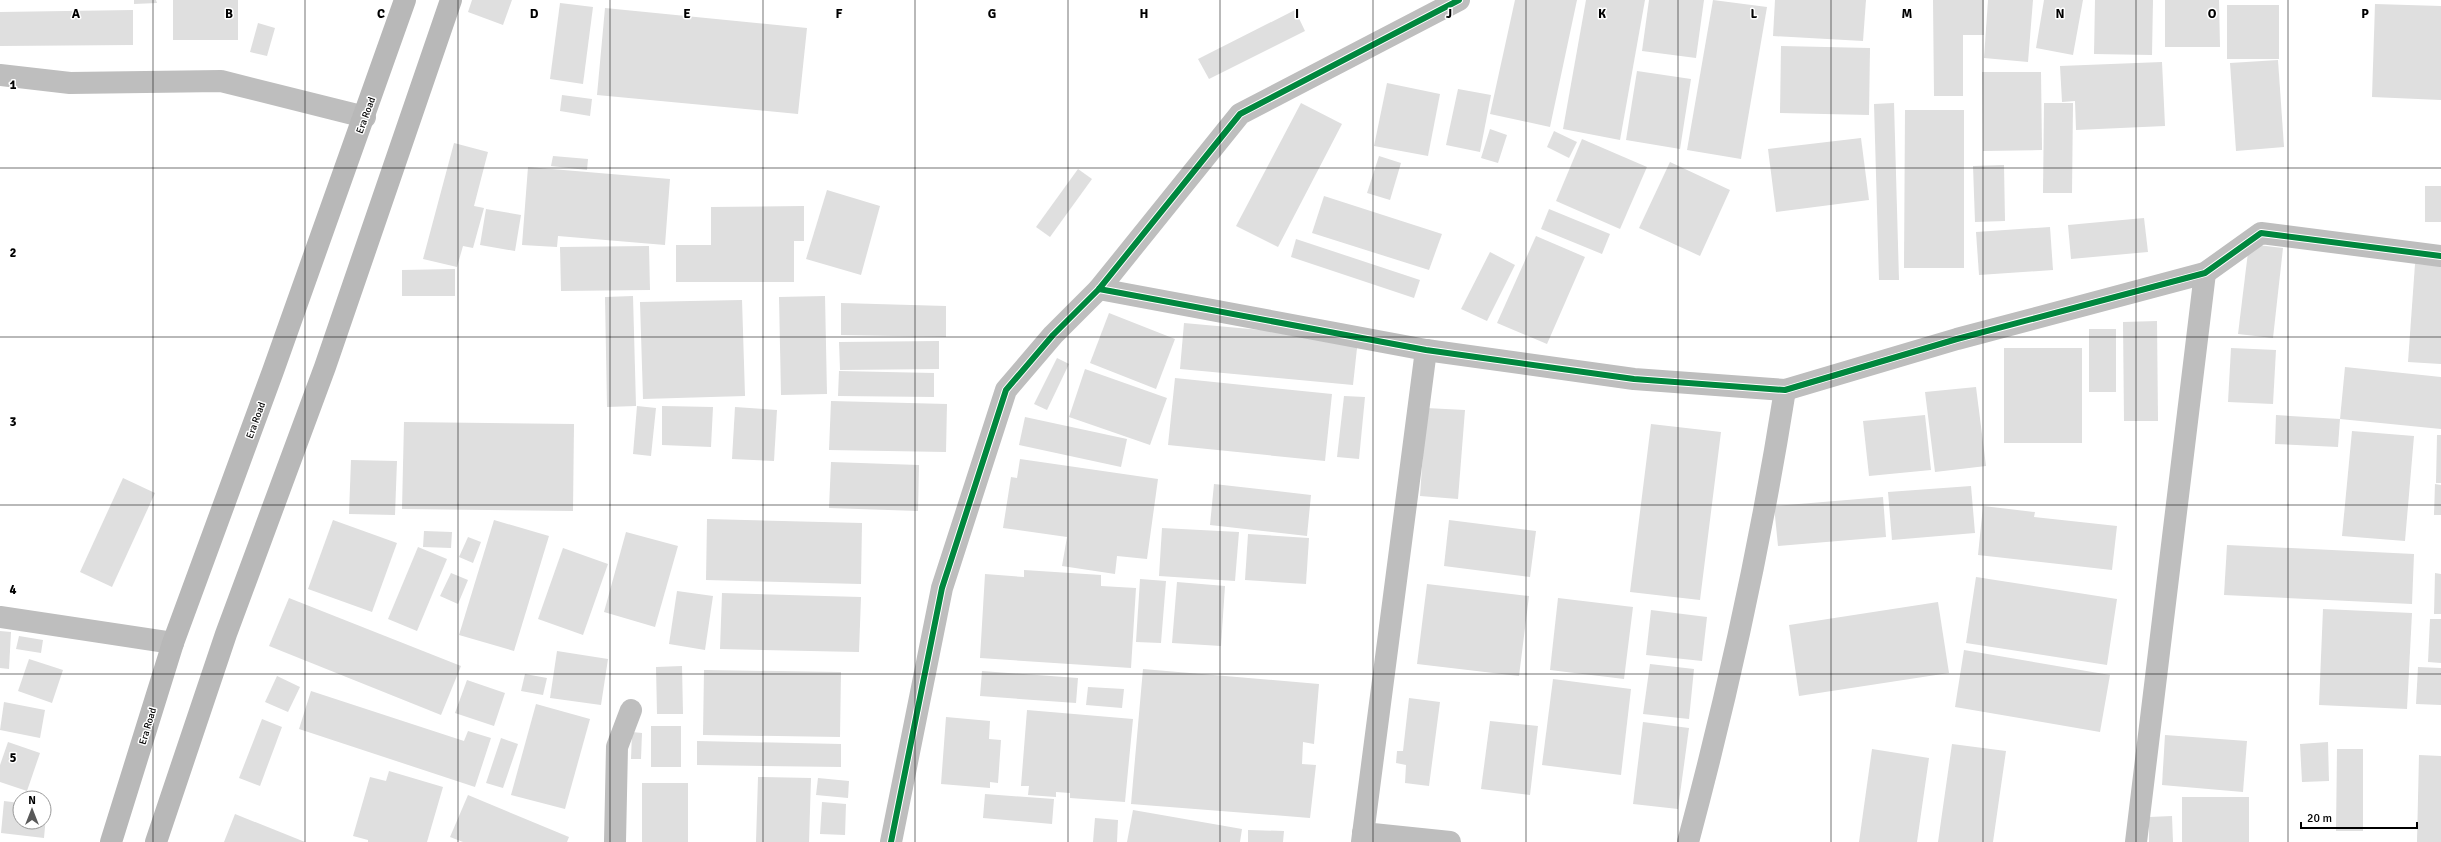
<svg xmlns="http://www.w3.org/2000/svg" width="2441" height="842" font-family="Signika,sans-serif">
	<rect width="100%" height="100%" fill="#fff"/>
	<!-- building -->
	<g fill="#dfdfdf">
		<polygon points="134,0 156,0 157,3 134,4"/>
		<rect x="173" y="0" width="65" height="40"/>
		<polygon points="472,0 512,0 503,25 468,12"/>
		<polygon points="1515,0 1577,0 1550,127 1490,114"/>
		<polygon points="1586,0 1645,0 1620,140 1563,129"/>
		<polygon points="1649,0 1704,0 1696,58 1642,51"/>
		<polygon points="1713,0 1767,7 1741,159 1687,150"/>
		<polygon points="1775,0 1866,0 1863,41 1773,36"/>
		<polygon points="1933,0 1984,0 1984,35 1963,35 1963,96 1934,96"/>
		<polygon points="1988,0 2033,0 2028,62 1984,58"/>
		<polygon points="2044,0 2083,0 2073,55 2036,48"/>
		<polygon points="2095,0 2153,0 2152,55 2094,54"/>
		<polygon points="2165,0 2219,0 2220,47 2165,47"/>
		<polygon points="560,3 593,7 583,84 550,79"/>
		<polygon points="2375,4 2441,6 2441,100 2372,97"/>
		<rect x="2227" y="5" width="52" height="54"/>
		<polygon points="605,8 807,28 798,114 597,95"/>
		<polygon points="133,10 133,45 0,46 0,12"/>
		<polygon points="1295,10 1305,31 1209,79 1198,59"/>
		<polygon points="258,23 275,28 267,56 250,52"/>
		<polygon points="1781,46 1870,48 1869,115 1780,113"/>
		<polygon points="2278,60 2284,147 2236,151 2230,63"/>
		<polygon points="2162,62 2165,126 2076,130 2075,101 2062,102 2060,66"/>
		<polygon points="1637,71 1691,79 1680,149 1626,140"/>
		<polygon points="1982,72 2041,72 2042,150 1983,151"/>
		<polygon points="1387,83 1440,94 1428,156 1374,146"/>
		<polygon points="1458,89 1491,95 1480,152 1446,145"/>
		<polygon points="562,95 592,99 590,116 560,111"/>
		<polygon points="1301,103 1342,124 1278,247 1236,226"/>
		<polygon points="1894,103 1899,280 1879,280 1874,104"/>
		<polygon points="2044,103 2073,103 2072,193 2043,193"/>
		<polygon points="1905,110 1964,110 1964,268 1904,268"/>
		<polygon points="1490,129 1507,135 1498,163 1481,158"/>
		<polygon points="1554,131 1577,142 1569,158 1547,147"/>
		<polygon points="1861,138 1869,200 1776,212 1768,149"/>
		<polygon points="1582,139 1647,167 1620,229 1556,201"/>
		<polygon points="454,143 488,152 474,206 484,208 473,248 463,246 457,267 423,259"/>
		<polygon points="553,156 588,159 587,170 551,166"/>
		<polygon points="1379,156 1401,163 1390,200 1367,193"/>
		<polygon points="1670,162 1730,190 1700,256 1639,228"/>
		<polygon points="2004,165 2005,221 1975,222 1973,166"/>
		<polygon points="528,167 670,179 665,245 558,236 557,247 522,245"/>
		<polygon points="1078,169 1092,179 1050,237 1036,227"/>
		<rect x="2425" y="186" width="16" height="36"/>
		<polygon points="827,190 880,206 861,275 806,259"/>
		<polygon points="1324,196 1442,234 1429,270 1312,233"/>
		<polygon points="804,206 804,241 794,241 794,282 676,282 676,245 711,245 711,207"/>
		<polygon points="486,209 521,215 515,251 480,245"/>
		<polygon points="1549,209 1610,234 1602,254 1541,229"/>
		<polygon points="2144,218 2148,252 2071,259 2068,225"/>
		<polygon points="2050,227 2053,270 1979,275 1976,232"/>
		<polygon points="1536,236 1585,257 1547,344 1497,323"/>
		<polygon points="1296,239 1420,280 1414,298 1291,257"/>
		<polygon points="2249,244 2283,248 2273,338 2238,334"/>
		<polygon points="649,246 650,290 561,291 560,247"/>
		<polygon points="1490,252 1515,265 1487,321 1461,309"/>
		<polygon points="2415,264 2441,265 2441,364 2408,362"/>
		<polygon points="455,269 455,296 402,296 402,270"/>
		<polygon points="633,296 636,406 607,407 605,297"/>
		<polygon points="825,296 827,394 781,395 779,297"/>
		<polygon points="742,300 745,396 643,399 640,302"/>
		<polygon points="841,303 946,306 946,337 841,335"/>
		<polygon points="1109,313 1175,339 1156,389 1090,363"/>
		<polygon points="2157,321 2158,421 2124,421 2123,322"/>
		<polygon points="1184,323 1358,339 1353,385 1180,369"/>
		<rect x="2089" y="329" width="27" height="63"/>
		<polygon points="939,341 939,369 840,370 839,342"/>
		<rect x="2004" y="348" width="78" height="95"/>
		<polygon points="2231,348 2276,350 2273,404 2228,402"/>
		<polygon points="1057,358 1069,364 1047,410 1034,404"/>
		<polygon points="2345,367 2441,377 2441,429 2340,419"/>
		<polygon points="1085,369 1167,398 1150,445 1069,417"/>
		<polygon points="839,371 934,373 934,397 838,396"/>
		<polygon points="1175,378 1332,394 1325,461 1168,445"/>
		<polygon points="1976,387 1986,466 1935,472 1925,392"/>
		<polygon points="1344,396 1365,397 1359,459 1337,457"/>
		<polygon points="831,401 947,404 946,452 829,450"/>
		<polygon points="637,406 656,408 651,456 633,454"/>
		<polygon points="662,406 713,407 711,447 662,445"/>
		<polygon points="735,407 777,410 774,461 732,459"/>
		<polygon points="1426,408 1465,410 1458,499 1420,496"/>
		<polygon points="1925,415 1931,470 1869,476 1863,421"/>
		<polygon points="2276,415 2340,419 2338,447 2275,444"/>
		<polygon points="1025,417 1127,439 1121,467 1019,445"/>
		<polygon points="404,422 574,424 573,511 402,509"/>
		<polygon points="1651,424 1721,432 1700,600 1630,592"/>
		<polygon points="2352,431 2414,436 2405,541 2342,536"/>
		<polygon points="2437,435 2441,435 2441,483 2436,483"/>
		<polygon points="1020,459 1158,479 1147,559 1117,556 1115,574 1062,566 1067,537 1003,528 1011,477 1017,478"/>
		<polygon points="351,460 397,461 395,515 349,514"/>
		<polygon points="831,462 919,465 918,511 829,508"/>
		<polygon points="123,478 155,493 112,587 80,572"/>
		<polygon points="1214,484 1311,495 1307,536 1210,525"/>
		<polygon points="2435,484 2441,485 2441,515 2434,515"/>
		<polygon points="1971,486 1975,533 1892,540 1888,492"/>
		<polygon points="1883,497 1886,537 1778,546 1774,506"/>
		<polygon points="1983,506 2035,512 2034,517 2117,526 2112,570 1978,555"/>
		<polygon points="707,519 862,523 861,584 706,580"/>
		<polygon points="333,520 397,543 372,612 308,589"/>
		<polygon points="494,520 549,536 514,651 459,635"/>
		<polygon points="1449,520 1536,531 1530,577 1444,566"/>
		<polygon points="1162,528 1239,532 1235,581 1159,576"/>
		<polygon points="424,531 452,532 451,548 423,547"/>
		<polygon points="626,532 678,546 655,627 604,612"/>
		<polygon points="1248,534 1309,538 1306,584 1245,580"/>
		<polygon points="468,537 481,542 473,563 459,557"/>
		<polygon points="2227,545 2414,554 2412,604 2224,595"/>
		<polygon points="418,547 447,559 417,631 388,619"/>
		<polygon points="563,548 608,564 583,635 538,619"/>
		<polygon points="1024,570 1101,575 1101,586 1136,588 1131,668 980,658 985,574 1024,577"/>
		<polygon points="451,573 468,580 458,604 440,596"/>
		<polygon points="2435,573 2441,574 2441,614 2434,614"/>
		<polygon points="1976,577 2117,599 2107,665 1966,643"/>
		<polygon points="1140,579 1166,581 1161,643 1136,642"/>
		<polygon points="1177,582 1225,586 1221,646 1172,643"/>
		<polygon points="1427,584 1529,596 1519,676 1417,664"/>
		<polygon points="677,591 713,596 705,650 669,644"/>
		<polygon points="722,593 861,597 859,652 720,649"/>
		<polygon points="289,598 461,666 441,715 269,646"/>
		<polygon points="1558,598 1633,607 1624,679 1550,670"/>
		<polygon points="1938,602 1949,673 1799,696 1789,625"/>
		<polygon points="2323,609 2412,613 2407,709 2319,705"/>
		<polygon points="1651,610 1707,617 1702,661 1646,655"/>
		<polygon points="2430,619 2441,619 2441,663 2428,662"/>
		<polygon points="0,631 11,632 9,669 0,668"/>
		<polygon points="19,636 43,640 41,653 16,649"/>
		<polygon points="1964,650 2110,675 2100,732 1955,707"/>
		<polygon points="557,651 608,659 601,705 550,698"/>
		<polygon points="29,659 63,670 52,703 18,691"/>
		<polygon points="1650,664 1694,669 1689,719 1643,714"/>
		<polygon points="682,666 683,714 657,714 656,667"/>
		<polygon points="2418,667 2441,668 2441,705 2416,704"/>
		<polygon points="1143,669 1319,684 1314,744 1303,742 1302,764 1316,765 1310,818 1131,804"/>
		<polygon points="704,670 841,672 840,737 703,735"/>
		<polygon points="982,671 1078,678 1076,703 980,696"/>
		<polygon points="525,674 547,678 543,695 521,691"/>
		<polygon points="277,676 300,687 288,712 265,702"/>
		<polygon points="1553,679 1631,689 1621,775 1542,765"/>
		<polygon points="467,680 505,693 494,726 455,713"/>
		<polygon points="1088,687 1124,689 1122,708 1086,705"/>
		<polygon points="311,691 464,741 468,731 491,738 475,787 299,729"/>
		<polygon points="1409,698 1440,702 1429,786 1405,783 1406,765 1396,763 1397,751 1403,751"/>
		<polygon points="4,702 45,710 40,738 0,730"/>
		<polygon points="536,704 590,719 565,809 511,795"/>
		<polygon points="1027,710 1133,719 1125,802 1070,798 1070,793 1056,792 1056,797 1028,795 1029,786 1021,786"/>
		<polygon points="946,717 990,721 989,739 1001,740 998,783 990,782 990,788 941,784"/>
		<polygon points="262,719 282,727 260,786 239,778"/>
		<polygon points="1490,721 1538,726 1530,795 1481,789"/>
		<polygon points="1643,722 1689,728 1678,809 1633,804"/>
		<rect x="651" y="726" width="30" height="41"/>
		<polygon points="632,732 642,733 641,759 631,759"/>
		<polygon points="2165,735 2247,741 2243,792 2162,785"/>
		<polygon points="501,738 518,744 503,788 486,783"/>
		<polygon points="697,741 841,744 841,767 697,765"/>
		<polygon points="8,742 40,753 27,791 0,782 0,765"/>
		<polygon points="2328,742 2329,781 2302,782 2300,744"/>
		<polygon points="1952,744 2006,751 1993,842 1938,842"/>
		<polygon points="1872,749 1929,758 1917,842 1859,842"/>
		<polygon points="2337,749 2363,749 2363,831 2336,831"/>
		<polygon points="2419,755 2441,756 2441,842 2417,842"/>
		<polygon points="389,771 443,787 427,842 368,842 368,840 353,836 370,777 386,781"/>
		<polygon points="758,777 811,778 809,842 756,842"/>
		<polygon points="818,778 849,781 848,798 816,795"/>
		<rect x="642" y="783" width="46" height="59"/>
		<polygon points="985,794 1054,799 1052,824 983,818"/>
		<polygon points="468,795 569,837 567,842 463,842 450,837"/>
		<rect x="2182" y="797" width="67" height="45"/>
		<polygon points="4,801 20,803 20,822 44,822 44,805 47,805 44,838 1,833"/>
		<polygon points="822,802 846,804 845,835 820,834"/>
		<polygon points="1133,810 1242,829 1240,842 1127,842"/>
		<polygon points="235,814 305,842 224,842"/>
		<polygon points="2172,816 2173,842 2149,842 2149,817"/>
		<polygon points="1095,818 1118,820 1117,842 1093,842"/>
		<polygon points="1248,830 1284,831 1283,842 1248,842"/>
	</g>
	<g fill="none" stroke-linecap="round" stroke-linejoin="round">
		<!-- street -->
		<g stroke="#bebebe" stroke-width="22">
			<polyline points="0,75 70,83 221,81 365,117"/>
			<polyline points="1099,289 1426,350 1634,379 1785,390 1957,339 2205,273 2261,233 2441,256"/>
			<polyline points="0,617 173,643"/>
			<polyline points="1363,833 1450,842"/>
			<polyline points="615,842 617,747 631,710"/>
			<polyline points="891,842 942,588 1006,390 1053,335 1099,289 1240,114 1459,0"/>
			<polyline points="1362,842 1426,350"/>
			<path d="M 1688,842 C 1728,693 1761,542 1785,390"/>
			<polyline points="2136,842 2205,273"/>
		</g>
		<!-- secondary -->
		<g stroke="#b8b8b8" stroke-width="22">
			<polyline points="111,842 173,643 273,371 405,0"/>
			<polyline points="156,842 226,634 325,367 451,0"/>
		</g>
		<!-- cycleway casing -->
		<g stroke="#fff" stroke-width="8">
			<g id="cycleway">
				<polyline points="1099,289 1426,350 1634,379 1785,390 1957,339 2205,273 2261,233 2441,256"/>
				<polyline points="891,842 942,588 1006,390 1053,335 1099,289 1240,114 1459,0"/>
			</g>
		</g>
		<!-- cycleway -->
		<use href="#cycleway" stroke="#00873e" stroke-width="6"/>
	</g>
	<!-- grid -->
	<path fill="none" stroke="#000" stroke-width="1" stroke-opacity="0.55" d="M 153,0 L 153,842M 305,0 L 305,842M 458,0 L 458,842M 610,0 L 610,842M 763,0 L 763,842M 915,0 L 915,842M 1068,0 L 1068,842M 1220,0 L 1220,842M 1373,0 L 1373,842M 1526,0 L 1526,842M 1678,0 L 1678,842M 1831,0 L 1831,842M 1983,0 L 1983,842M 2136,0 L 2136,842M 2288,0 L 2288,842M 0,168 L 2441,168M 0,337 L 2441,337M 0,505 L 2441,505M 0,674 L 2441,674"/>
	<g text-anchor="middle" stroke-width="3" stroke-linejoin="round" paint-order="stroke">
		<!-- street labels -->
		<g font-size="10" fill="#000" stroke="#fff">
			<text transform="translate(365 115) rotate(-70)" y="4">Era Road</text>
			<text transform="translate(255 420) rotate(-70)" y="4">Era Road</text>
			<text transform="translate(147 726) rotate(-73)" y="4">Era Road</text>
		</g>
	</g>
	<g font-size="13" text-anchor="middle" font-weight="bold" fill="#000" stroke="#fff" stroke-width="3" stroke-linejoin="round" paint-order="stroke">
		<text x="76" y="18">A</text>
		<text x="229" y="18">B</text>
		<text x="381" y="18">C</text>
		<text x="534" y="18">D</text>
		<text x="687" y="18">E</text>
		<text x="839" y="18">F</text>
		<text x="992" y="18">G</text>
		<text x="1144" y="18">H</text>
		<text x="1297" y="18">I</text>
		<text x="1449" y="18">J</text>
		<text x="1602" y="18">K</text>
		<text x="1754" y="18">L</text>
		<text x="1907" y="18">M</text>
		<text x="2060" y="18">N</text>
		<text x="2212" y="18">O</text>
		<text x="2365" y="18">P</text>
		<text x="13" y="89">1</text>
		<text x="13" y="257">2</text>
		<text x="13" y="426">3</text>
		<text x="13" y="594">4</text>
		<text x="13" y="762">5</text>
	</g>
	<!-- north arrow -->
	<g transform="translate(32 810)"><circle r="19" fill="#ffffff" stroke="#999999"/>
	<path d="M0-3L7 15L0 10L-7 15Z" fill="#595959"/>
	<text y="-6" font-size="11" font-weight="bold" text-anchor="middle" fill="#000000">N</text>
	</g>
	<!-- scale -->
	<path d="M2301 822v6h116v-6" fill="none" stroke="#000000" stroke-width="2"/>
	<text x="2307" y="822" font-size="12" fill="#000000" stroke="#ffffff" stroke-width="3" paint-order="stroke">20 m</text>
</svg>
